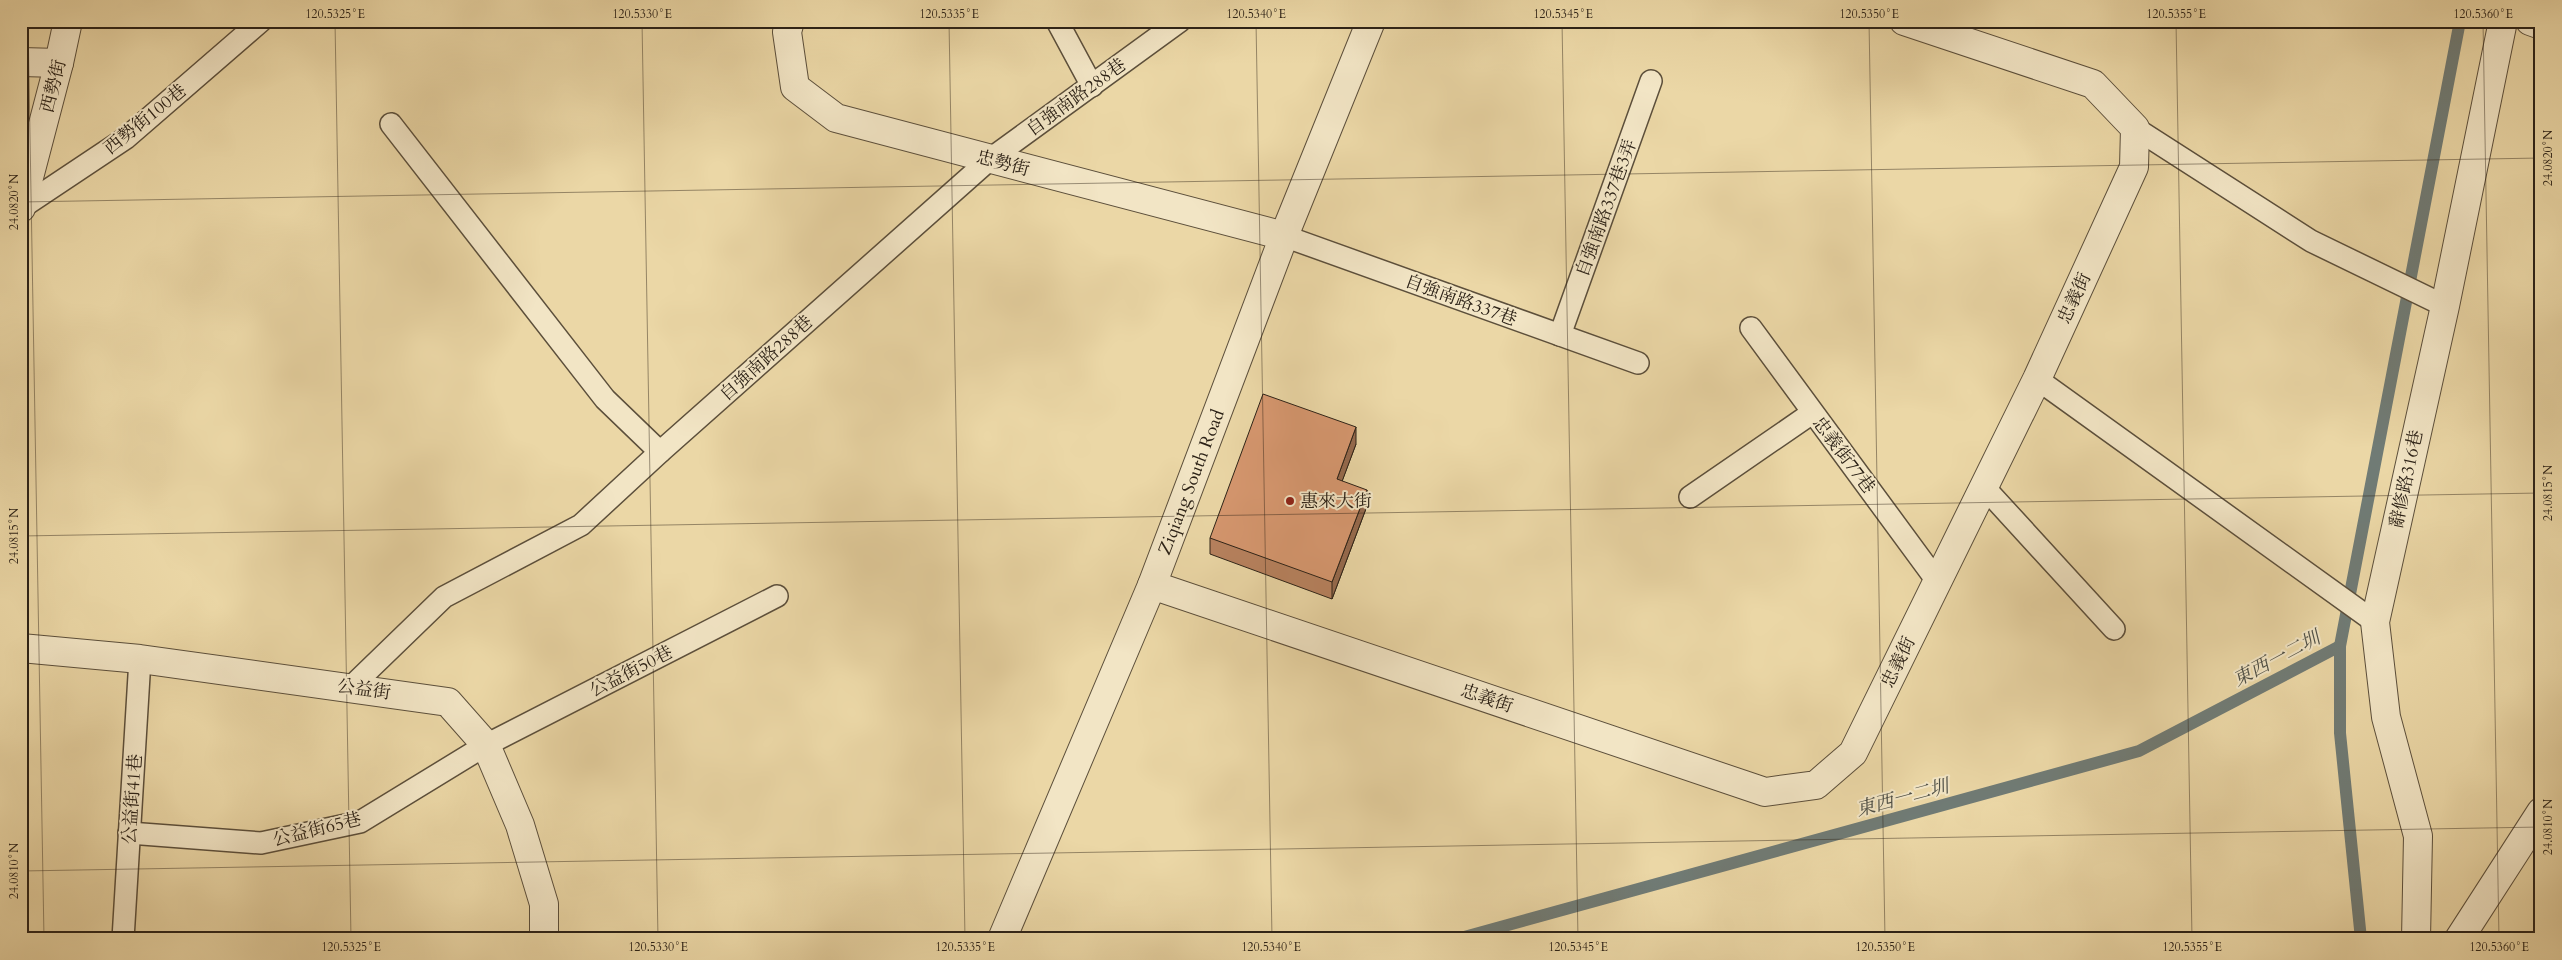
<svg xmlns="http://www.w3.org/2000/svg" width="2562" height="960" font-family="Cardo,'Noto Serif TC',serif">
	<rect width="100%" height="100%" fill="#ebd7a6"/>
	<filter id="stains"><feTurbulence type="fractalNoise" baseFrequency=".004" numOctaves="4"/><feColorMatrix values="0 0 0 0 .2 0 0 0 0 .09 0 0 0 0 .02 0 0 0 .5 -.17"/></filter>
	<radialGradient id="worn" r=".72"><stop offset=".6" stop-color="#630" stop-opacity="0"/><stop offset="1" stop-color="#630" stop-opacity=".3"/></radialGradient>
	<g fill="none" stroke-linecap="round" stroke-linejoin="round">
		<!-- stream -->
		<g stroke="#707b75" stroke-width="12">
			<polyline points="1457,939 2139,751 2340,646"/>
			<polyline points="2361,939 2340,733 2340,646 2460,21"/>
		</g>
		<!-- service casing -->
		<g stroke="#5c4f3b" stroke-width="24">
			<g id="service">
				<polyline points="1057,21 1092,86"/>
				<polyline points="391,124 605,399 660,452"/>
				<polyline points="2135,128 2311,241 2445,306"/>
				<polyline points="21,208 126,138 261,21"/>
				<polyline points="1284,236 1638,363"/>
				<polyline points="1751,328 1937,581"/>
				<polyline points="1560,335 1651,81"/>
				<polyline points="2037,379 2375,622"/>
				<polyline points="1984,487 2114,629"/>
				<polyline points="1690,497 1812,413"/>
				<polyline points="351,687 444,597 581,525 660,452 989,160 1180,21"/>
				<polyline points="129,833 261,843 360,822 486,745 777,596"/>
				<polyline points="123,939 140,659"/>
			</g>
		</g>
		<!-- minor casing -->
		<g stroke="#5c4f3b" stroke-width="30">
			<g id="minor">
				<polyline points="790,21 787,32 795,87 836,118 1284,236"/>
				<polyline points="2530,21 2541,25"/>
				<polyline points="21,62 59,63"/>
				<polyline points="21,208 59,63 68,21"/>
				<polyline points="1152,585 1765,792 1816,785 1853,753 2037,379 2134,167 2135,128 2093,84 1904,21"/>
				<polyline points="21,648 140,659 448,702 486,745 520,825 544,904 544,939"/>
				<polyline points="2416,939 2418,836 2386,717 2375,622 2445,306 2503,21"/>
			</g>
		</g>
		<!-- tertiary casing -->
		<g stroke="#5c4f3b" stroke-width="30">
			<g id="tertiary">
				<polyline points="1002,939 1152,585 1284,236 1371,21"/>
				<polyline points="2459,939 2541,812"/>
			</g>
		</g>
		<!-- service -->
		<use href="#service" stroke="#f2e5c5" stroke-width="21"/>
		<!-- minor -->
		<use href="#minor" stroke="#f2e5c5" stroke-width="28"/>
		<!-- tertiary -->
		<use href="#tertiary" stroke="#f2e5c5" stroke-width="28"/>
	</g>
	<!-- wall -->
	<polygon fill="#b8825f" stroke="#2c2217" points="1356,444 1342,481 1367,506 1332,599 1210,554 1210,538"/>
	<!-- shaded-wall -->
	<g fill="#966a4e" stroke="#2c2217">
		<polygon points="1356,427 1356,444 1337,495 1337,479"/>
		<polygon points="1367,490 1367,506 1332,599 1332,582"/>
	</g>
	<!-- building -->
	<polygon fill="#d6976f" stroke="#2c2217" points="1263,394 1356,427 1337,479 1367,490 1332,582 1210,538"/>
	<!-- ticks -->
	<path fill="none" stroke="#2c2217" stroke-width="1" stroke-opacity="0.45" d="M 28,21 L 44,939M 335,21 L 351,939M 642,21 L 658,939M 949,21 L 965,939M 1256,21 L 1272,939M 1562,21 L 1578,939M 1869,21 L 1885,939M 2176,21 L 2192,939M 2483,21 L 2499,939M 21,202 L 2541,158M 21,536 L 2541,493M 21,871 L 2541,827"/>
	<!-- markers -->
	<circle fill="#8f2418" stroke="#f2e5c5" stroke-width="2" cx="1290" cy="501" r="5"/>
	<g text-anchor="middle" stroke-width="4" stroke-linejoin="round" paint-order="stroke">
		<!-- street labels -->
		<g font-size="18" fill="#2c2217" stroke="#f2e5c5">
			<text transform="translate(53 86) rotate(-76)" y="6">西勢街</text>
			<text transform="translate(1076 97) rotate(-36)" y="6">自強南路288巷</text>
			<text transform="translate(145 119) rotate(-39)" y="6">西勢街100巷</text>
			<text transform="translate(1003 163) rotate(15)" y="6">忠勢街</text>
			<text transform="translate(1606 208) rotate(-70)" y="6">自強南路337巷3弄</text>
			<text transform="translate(2074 298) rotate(-65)" y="6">忠義街</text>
			<text transform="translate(1461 300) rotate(20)" y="6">自強南路337巷</text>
			<text transform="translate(766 358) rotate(-42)" y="6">自強南路288巷</text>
			<text transform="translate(1844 455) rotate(53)" y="6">忠義街77巷</text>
			<text transform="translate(2406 479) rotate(-78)" y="6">辭修路316巷</text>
			<text transform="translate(1191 482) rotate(-69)" y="6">Ziqiang South Road</text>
			<text transform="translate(1898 662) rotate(-64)" y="6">忠義街</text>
			<text transform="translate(631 671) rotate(-27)" y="6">公益街50巷</text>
			<text transform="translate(364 689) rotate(8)" y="6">公益街</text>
			<text transform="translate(1487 698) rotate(19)" y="6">忠義街</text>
			<text transform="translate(132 799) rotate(-86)" y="6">公益街41巷</text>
			<text transform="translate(317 829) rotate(-14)" y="6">公益街65巷</text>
		</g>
		<!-- poi labels -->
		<g font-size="18" fill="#2c2217" stroke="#f2e5c5" text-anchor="start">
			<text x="1300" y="507">惠來大街</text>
		</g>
		<!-- water labels -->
		<g font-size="19" font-style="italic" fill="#4e4f46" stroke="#f2e5c5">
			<text transform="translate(2276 658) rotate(-28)" y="7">東西一二圳</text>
			<text transform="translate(1902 797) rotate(-15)" y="7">東西一二圳</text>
		</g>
	</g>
	<!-- margin -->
	<rect width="2562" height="960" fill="none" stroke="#ebd7a6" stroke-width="55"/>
	<rect x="28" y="28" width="2506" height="904" fill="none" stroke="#2c2217" stroke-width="2"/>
	<g font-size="12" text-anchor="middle" fill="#2c2217">
		<text x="335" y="18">120.5325°E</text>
		<text x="642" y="18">120.5330°E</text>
		<text x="949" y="18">120.5335°E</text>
		<text x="1256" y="18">120.5340°E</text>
		<text x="1563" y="18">120.5345°E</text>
		<text x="1869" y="18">120.5350°E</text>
		<text x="2176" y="18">120.5355°E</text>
		<text x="2483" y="18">120.5360°E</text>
		<text transform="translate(2548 158) rotate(-90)" y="4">24.0820°N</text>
		<text transform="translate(14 202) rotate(-90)" y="4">24.0820°N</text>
		<text transform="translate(2548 493) rotate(-90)" y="4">24.0815°N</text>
		<text transform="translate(14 536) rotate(-90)" y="4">24.0815°N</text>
		<text transform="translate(2548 827) rotate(-90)" y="4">24.0810°N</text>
		<text transform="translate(14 871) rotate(-90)" y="4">24.0810°N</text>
		<text x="351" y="951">120.5325°E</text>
		<text x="658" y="951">120.5330°E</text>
		<text x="965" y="951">120.5335°E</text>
		<text x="1271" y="951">120.5340°E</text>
		<text x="1578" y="951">120.5345°E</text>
		<text x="1885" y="951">120.5350°E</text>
		<text x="2192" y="951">120.5355°E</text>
		<text x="2499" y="951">120.5360°E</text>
	</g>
	<rect width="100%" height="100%" filter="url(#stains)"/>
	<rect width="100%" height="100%" fill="url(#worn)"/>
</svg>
